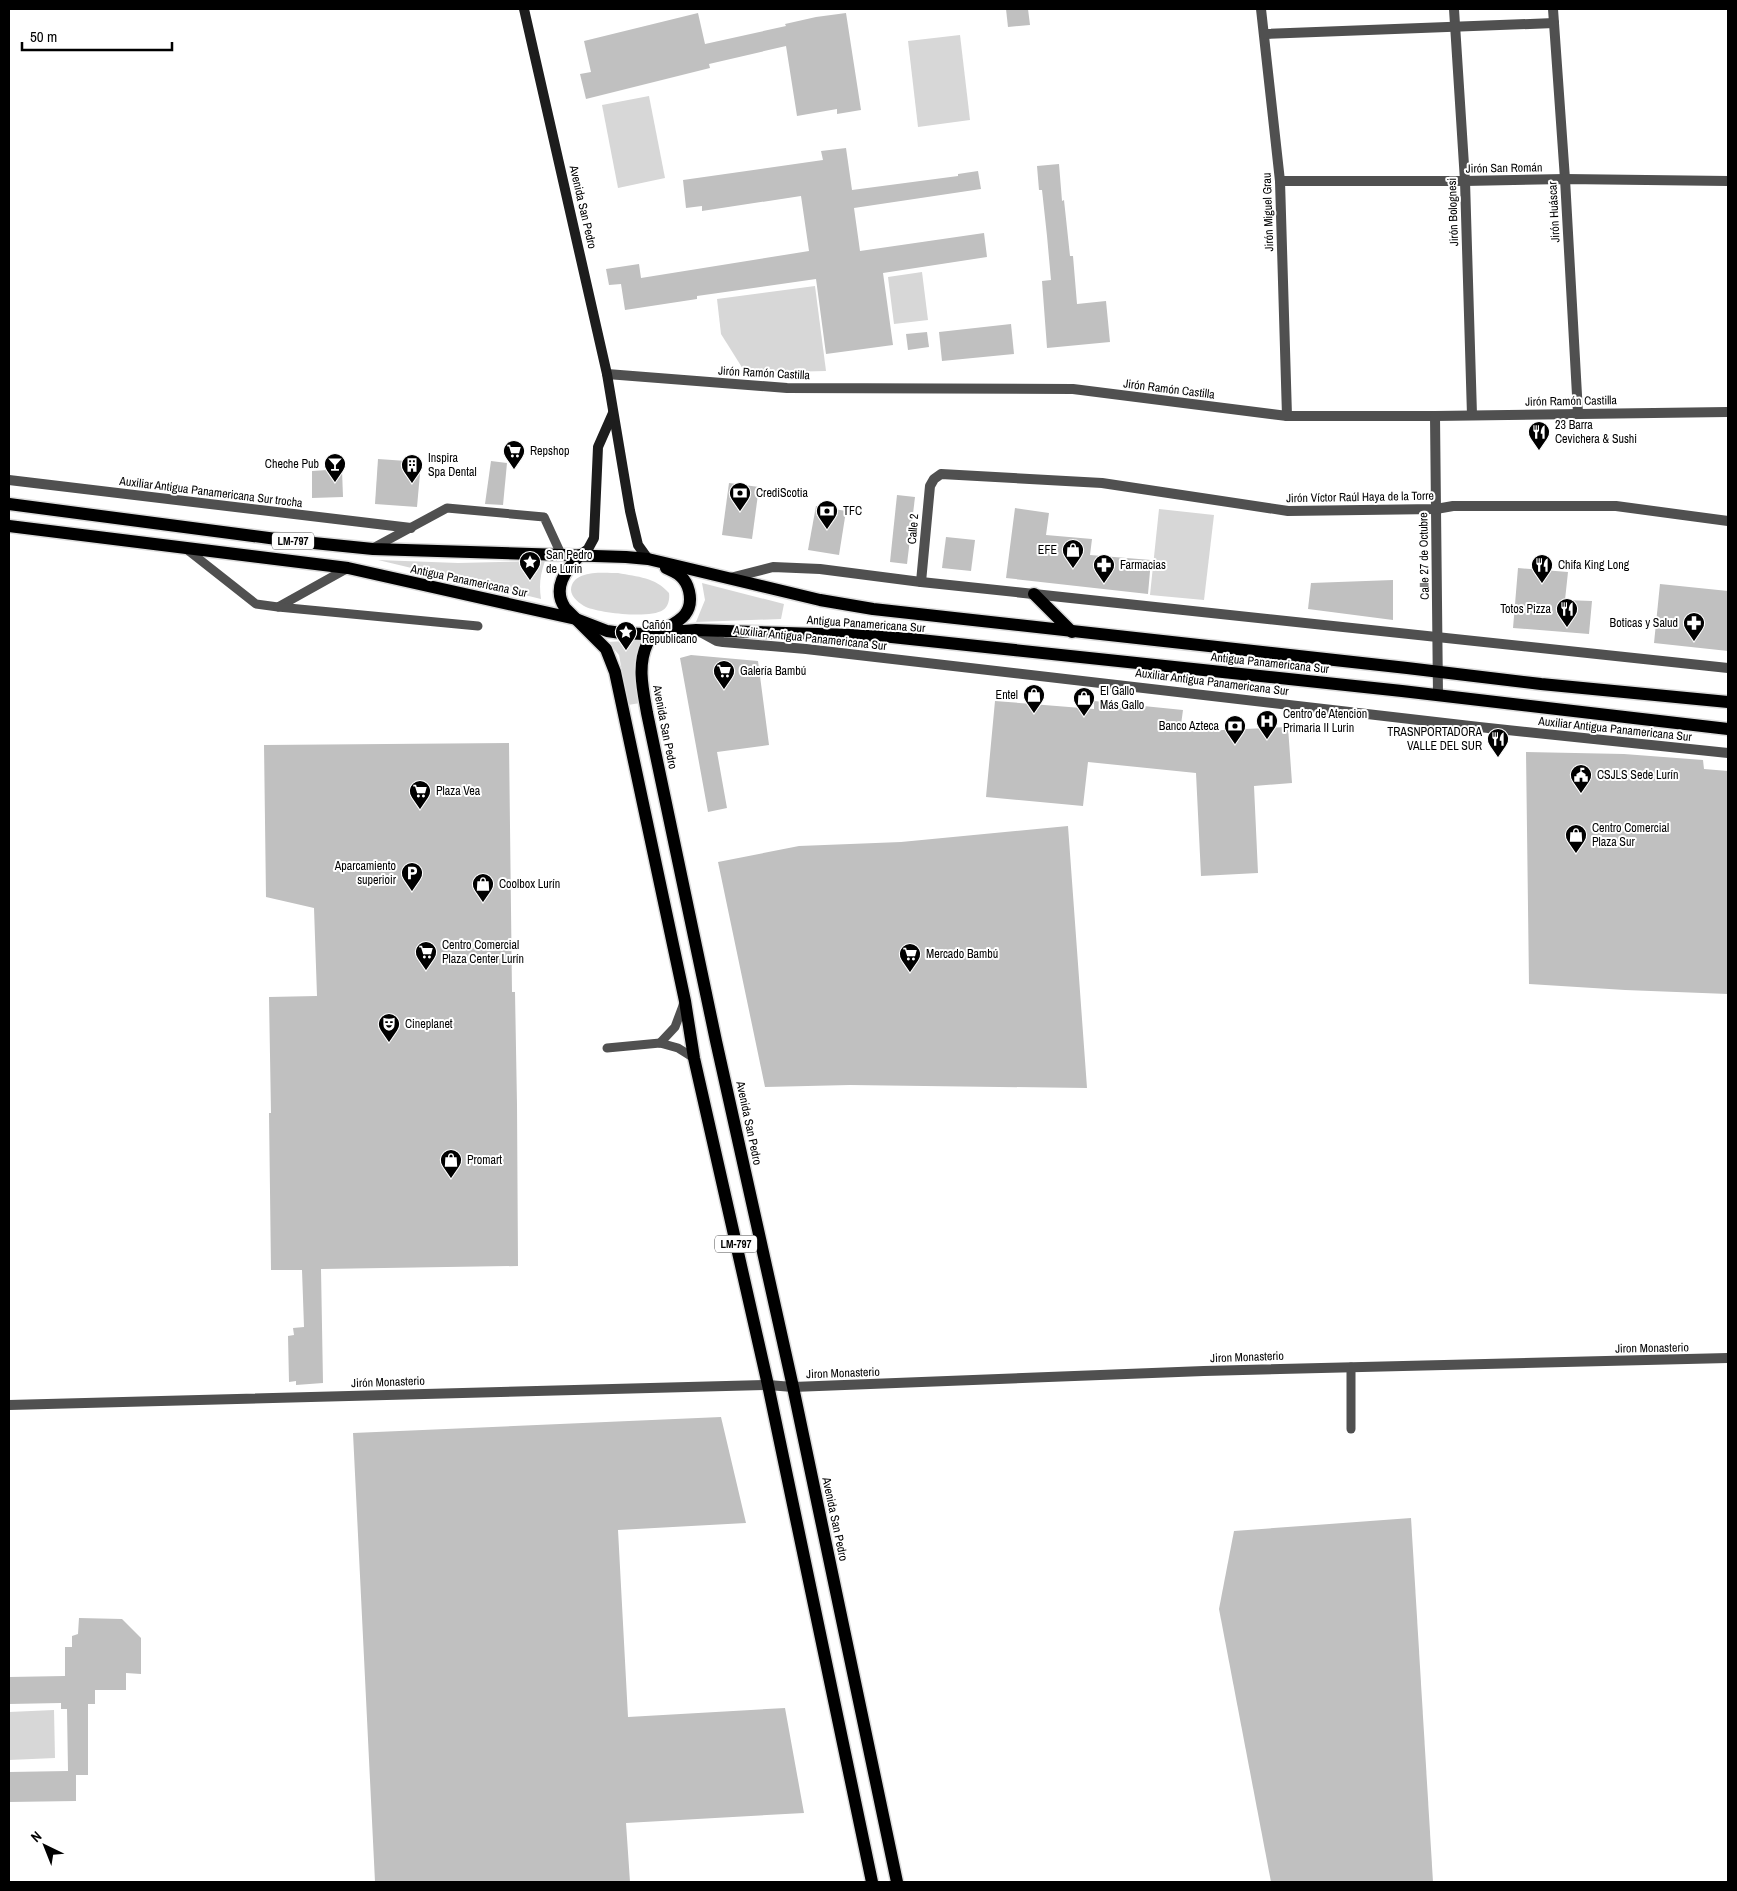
<svg xmlns="http://www.w3.org/2000/svg" width="1737" height="1891" font-family="'Archivo Narrow',sans-serif">
	<rect width="100%" height="100%" fill="#fff"/>
	<!-- green -->
	<g fill="#d7d7d7">
		<polygon points="960,35 970,120 918,127 908,41"/>
		<polygon points="649,96 665,178 618,188 602,105"/>
		<polygon points="922,272 928,320 894,324 888,277"/>
		<polygon points="815,286 826,371 785,372 743,369 721,334 717,299"/>
		<polygon points="1159,509 1214,515 1204,600 1150,595"/>
		<path d="M 378,560 L 458,563 L 545,561 C 540,575 539,585 541,599 Z"/>
		<path d="M 618,573 C 638,577 655,577 669,593 C 670,599 668,607 663,610 C 650,619 600,613 586,607 C 580,604 571,597 571,590 C 572,569 604,573 618,573 Z"/>
		<polygon points="702,583 784,604 781,619 696,622 705,600"/>
		<path d="M 643,640 C 629,660 636,680 640,703 L 628,705 L 619,655 L 608,642 Z"/>
		<polygon points="54,1710 55,1758 9,1760 9,1712"/>
	</g>
	<!-- building -->
	<g fill="#c0c0c0">
		<polygon points="1006,9 1028,9 1030,25 1008,27"/>
		<polygon points="698,13 705,44 786,26 785,24 816,17 846,13 861,110 837,114 837,109 797,116 786,46 709,64 710,68 586,99 580,74 591,72 584,41"/>
		<polygon points="846,148 852,190 958,176 958,174 978,171 981,189 854,208 860,251 984,233 987,257 883,273 893,345 826,354 816,279 697,296 697,299 625,310 621,284 609,285 606,269 639,264 641,278 809,251 801,196 702,211 702,206 686,208 683,180 823,160 821,151"/>
		<polygon points="1059,164 1062,201 1064,200 1070,256 1073,256 1077,304 1106,301 1110,342 1047,348 1042,281 1051,280 1047,236 1042,190 1039,190 1037,166"/>
		<polygon points="1011,324 1014,354 942,361 939,332"/>
		<polygon points="927,332 929,347 908,350 906,334"/>
		<polygon points="378,459 421,462 417,507 375,504"/>
		<polygon points="491,461 507,463 503,505 485,504"/>
		<polygon points="327,470 342,470 343,497 312,498 312,471"/>
		<polygon points="729,483 759,487 752,539 722,535"/>
		<polygon points="897,495 915,497 907,564 890,562"/>
		<polygon points="816,506 846,511 839,555 808,550"/>
		<polygon points="1015,508 1049,513 1046,535 1092,539 1090,555 1151,560 1148,594 1006,578"/>
		<polygon points="946,537 975,540 971,571 942,568"/>
		<polygon points="1518,568 1568,572 1565,600 1592,601 1589,634 1513,628"/>
		<polygon points="1393,580 1393,620 1308,609 1311,583"/>
		<polygon points="1660,584 1728,591 1728,651 1654,643"/>
		<polygon points="691,655 758,661 769,745 717,752 727,808 708,812 680,658"/>
		<polygon points="995,701 1094,709 1094,701 1183,710 1180,732 1288,727 1292,783 1254,786 1258,873 1201,876 1196,773 1088,762 1083,806 986,797"/>
		<polygon points="509,743 512,992 515,992 517,1104 518,1266 321,1269 323,1383 296,1385 296,1381 289,1382 288,1336 294,1335 293,1328 304,1327 302,1270 271,1270 269,1113 271,1113 269,997 317,996 314,908 266,897 264,745"/>
		<polygon points="1526,752 1624,754 1703,760 1704,769 1728,771 1728,994 1625,990 1529,984"/>
		<polygon points="1068,826 1087,1088 850,1085 765,1087 718,862 799,846 901,842"/>
		<polygon points="721,1417 746,1523 618,1530 628,1717 785,1708 804,1813 626,1823 630,1882 375,1882 353,1433"/>
		<polygon points="1411,1518 1433,1882 1271,1882 1219,1609 1234,1531"/>
		<polygon points="79,1618 122,1619 141,1638 141,1674 126,1673 126,1690 95,1690 95,1704 88,1704 88,1775 76,1775 76,1801 9,1802 9,1772 68,1771 67,1709 61,1709 61,1703 9,1704 9,1677 65,1676 65,1647 72,1647 72,1636 78,1634"/>
	</g>
	<g fill="none" stroke-linecap="round" stroke-linejoin="round">
		<!-- primary casing -->
		<g stroke="#dbdbdb" stroke-width="15">
			<g id="primary">
				<polyline points="9,504 284,540 373,549 626,557 648,559 820,600 873,609 1407,668 1541,684 1728,702"/>
				<polyline points="9,526 348,568 576,619 607,631 621,633 644,634 696,630 882,636 1402,691 1728,729"/>
				<path d="M 580,555 C 565,571 552,588 565,608 L 606,649 L 615,672 L 685,1001 L 694,1058 L 768,1385 L 872,1882"/>
				<path d="M 666,568 C 678,573 686,578 689,591 C 697,626 657,624 647,644 C 637,666 643,690 647,713 L 716,1041 L 793,1387 L 897,1882"/>
				<polyline points="1034,594 1072,632"/>
			</g>
		</g>
		<!-- lane -->
		<g stroke="#505050" stroke-width="9">
			<polyline points="185,548 256,604 278,607 348,568"/>
			<polyline points="373,548 447,508 544,517 561,554"/>
			<polyline points="278,607 478,626"/>
			<polyline points="660,1043 675,1027 684,1003"/>
			<polyline points="607,1048 660,1043 678,1048 694,1058"/>
			<polyline points="1351,1429 1351,1367"/>
		</g>
		<!-- street -->
		<g stroke="#505050" stroke-width="10">
			<polyline points="1261,9 1280,181 1287,416"/>
			<polyline points="1454,9 1465,181 1472,415"/>
			<polyline points="1553,9 1565,179 1578,413"/>
			<polyline points="1264,34 1554,23"/>
			<polyline points="1280,181 1465,181 1565,179 1728,181"/>
			<polyline points="607,374 787,388 1073,389 1287,416 1435,416 1728,412"/>
			<polyline points="1435,416 1438,695"/>
			<polyline points="9,480 411,528"/>
			<polyline points="730,578 773,567 820,569 921,582 1728,668"/>
			<polyline points="921,582 930,486 934,479 941,474 1102,483 1288,511 1436,509 1453,506 1616,506 1728,521"/>
			<polyline points="697,630 717,641 723,642 806,649 1479,727 1728,753"/>
			<polyline points="9,1405 768,1385 793,1387 1204,1371 1728,1358"/>
		</g>
		<!-- secondary -->
		<g stroke="#1d1d1d" stroke-width="10">
			<polyline points="524,9 607,374 630,511 638,545 648,559"/>
			<polyline points="580,555 588,549 594,538 598,447 613,413"/>
		</g>
		<!-- primary -->
		<use href="#primary" stroke="#000" stroke-width="12"/>
	</g>
	<!-- icons -->
	<defs>
		<g id="restaurant-pin" transform="scale(1.125)"><path d="M0 17L-7.5 6A9.5 9.5 0 1 1 7.5 6Z" fill="#000" stroke="#fff"/><path d="M-5-6h1v4h1v-4h1v4h1v-4h1v5L-1.5 .5V6h-2V.5L-5-1ZM5-6V6H3V1.5H1.5Q1.5-4 5-6Z" fill="#fff"/></g>
		<g id="supermarket-pin" transform="scale(1.125)"><path d="M0 17L-7.5 6A9.5 9.5 0 1 1 7.5 6Z" fill="#000" stroke="#fff"/><path d="M-6-5.5h2.5l.6 2H6L4.5 2H-2.5L-4.4-4H-6ZM-1.5 3.2a1.3 1.3 0 1 0 .1 0ZM3 3.2a1.3 1.3 0 1 0 .1 0Z" fill="#fff"/></g>
		<g id="bar-pin" transform="scale(1.125)"><path d="M0 17L-7.5 6A9.5 9.5 0 1 1 7.5 6Z" fill="#000" stroke="#fff"/><path d="M-6-5H6L.8 .8V4.5H3.5V6h-7V4.5H-.8V.8Z" fill="#fff"/></g>
		<g id="building-pin" transform="scale(1.125)"><path d="M0 17L-7.5 6A9.5 9.5 0 1 1 7.5 6Z" fill="#000" stroke="#fff"/><path d="M-4-6H4V6H1V3H-1V6H-4ZM-2.5-4.3h1.7v1.8h-1.7ZM.8-4.3h1.7v1.8H.8ZM-2.5-1h1.7V.8h-1.7ZM.8-1h1.7V.8H.8Z" fill="#fff"/></g>
		<g id="bank-pin" transform="scale(1.125)"><path d="M0 17L-7.5 6A9.5 9.5 0 1 1 7.5 6Z" fill="#000" stroke="#fff"/><path d="M-6-4H6V4H-6ZM0-2.3a2.3 2.3 0 1 0 0 4.6a2.3 2.3 0 1 0 0-4.6Z" fill="#fff"/></g>
		<g id="shop-pin" transform="scale(1.125)"><path d="M0 17L-7.5 6A9.5 9.5 0 1 1 7.5 6Z" fill="#000" stroke="#fff"/><path d="M-5-2.5h2.3a2.7 3.5 0 0 1 5.4 0H5L5.5 6h-11ZM-1.5-2.5h3a1.5 2.3 0 0 0-3 0Z" fill="#fff"/></g>
		<g id="sight-pin" transform="scale(1.125)"><path d="M0 17L-7.5 6A9.5 9.5 0 1 1 7.5 6Z" fill="#000" stroke="#fff"/><path d="M0-6L1.8-2.2L6-1.7L2.9 1.2L3.7 5.4L0 3.3L-3.7 5.4L-2.9 1.2L-6-1.7L-1.8-2.2Z" fill="#fff"/></g>
		<g id="pharmacy-pin" transform="scale(1.125)"><path d="M0 17L-7.5 6A9.5 9.5 0 1 1 7.5 6Z" fill="#000" stroke="#fff"/><path d="M-2-6h4v4h4v4h-4v4h-4v-4h-4v-4h4Z" fill="#fff"/></g>
		<g id="hospital-pin" transform="scale(1.125)"><path d="M0 17L-7.5 6A9.5 9.5 0 1 1 7.5 6Z" fill="#000" stroke="#fff"/><path d="M-5-5h3v3.5h4V-5h3V5h-3V1.5h-4V5h-3Z" fill="#fff"/></g>
		<g id="civic-pin" transform="scale(1.125)"><path d="M0 17L-7.5 6A9.5 9.5 0 1 1 7.5 6Z" fill="#000" stroke="#fff"/><path d="M-.6-6.5H3V-4.5H.6V-3L4-1V1h2V6H-6V1h2V-1L-.6-3ZM-1.2 2.5V6h2.4V2.5Z" fill="#fff"/></g>
		<g id="parking-pin" transform="scale(1.125)"><path d="M0 17L-7.5 6A9.5 9.5 0 1 1 7.5 6Z" fill="#000" stroke="#fff"/><path d="M-3.5-5.5H1a3.5 3.5 0 0 1 0 7H-1V5.5H-3.5ZM-1-3.4V-.6H.8a1.4 1.4 0 0 0 0-2.8Z" fill="#fff"/></g>
		<g id="theatre-pin" transform="scale(1.125)"><path d="M0 17L-7.5 6A9.5 9.5 0 1 1 7.5 6Z" fill="#000" stroke="#fff"/><path d="M-5-5.5Q0-4 5-5.5V0Q5 5 0 6Q-5 5-5 0ZM-3.3-2.5H-1v1.5H-3.3ZM1-2.5H3.3v1.5H1ZM-2.8 1Q0 5.5 2.8 1Z" fill="#fff"/></g>
	</defs>
	<g fill-rule="evenodd">
		<use href="#restaurant-pin" x="1539" y="432"/>
		<use href="#supermarket-pin" x="514" y="451"/>
		<use href="#bar-pin" x="335" y="464"/>
		<use href="#building-pin" x="412" y="465"/>
		<use href="#bank-pin" x="740" y="493"/>
		<use href="#bank-pin" x="827" y="511"/>
		<use href="#shop-pin" x="1073" y="550"/>
		<use href="#sight-pin" x="530" y="562"/>
		<use href="#pharmacy-pin" x="1104" y="565"/>
		<use href="#restaurant-pin" x="1542" y="565"/>
		<use href="#restaurant-pin" x="1567" y="609"/>
		<use href="#pharmacy-pin" x="1694" y="623"/>
		<use href="#sight-pin" x="626" y="632"/>
		<use href="#supermarket-pin" x="724" y="671"/>
		<use href="#shop-pin" x="1034" y="695"/>
		<use href="#shop-pin" x="1084" y="698"/>
		<use href="#hospital-pin" x="1267" y="721"/>
		<use href="#bank-pin" x="1235" y="726"/>
		<use href="#restaurant-pin" x="1498" y="739"/>
		<use href="#civic-pin" x="1581" y="775"/>
		<use href="#supermarket-pin" x="420" y="791"/>
		<use href="#shop-pin" x="1576" y="835"/>
		<use href="#parking-pin" x="412" y="873"/>
		<use href="#shop-pin" x="483" y="884"/>
		<use href="#supermarket-pin" x="426" y="952"/>
		<use href="#supermarket-pin" x="910" y="954"/>
		<use href="#theatre-pin" x="389" y="1024"/>
		<use href="#shop-pin" x="451" y="1160"/>
	</g>
	<g text-anchor="middle" stroke-width="4" stroke-linejoin="round" paint-order="stroke">
		<!-- shield labels -->
		<g fill="#fff" stroke="#4c4c4c" stroke-width="1">
			<rect x="272" y="532.5" width="42" height="17" rx="4"/>
			<rect x="715" y="1235.5" width="42" height="17" rx="4"/>
		</g>
		<g font-size="11" font-weight="bold" fill="#000">
			<text x="293" y="545">LM-797</text>
			<text x="736" y="1248">LM-797</text>
		</g>
		<!-- street labels -->
		<g font-size="12" fill="#000" stroke="#fff">
			<text transform="translate(1504 168) rotate(-1)" y="4">Jirón San Román</text>
			<text transform="translate(583 207) rotate(77)" y="4">Avenida San Pedro</text>
			<text transform="translate(1268 212) rotate(-92)" y="4">Jirón Miguel Grau</text>
			<text transform="translate(1453 212) rotate(-92)" y="4">Jirón Bolognesi</text>
			<text transform="translate(1554 212) rotate(-93)" y="4">Jirón Huáscar</text>
			<text transform="translate(764 373) rotate(3)" y="4">Jirón Ramón Castilla</text>
			<text transform="translate(1169 389) rotate(7)" y="4">Jirón Ramón Castilla</text>
			<text transform="translate(1571 401) rotate(-1)" y="4">Jirón Ramón Castilla</text>
			<text transform="translate(211 492) rotate(7)" y="4">Auxiliar Antigua Panamericana Sur trocha</text>
			<text transform="translate(1360 497) rotate(-1)" y="4">Jirón Víctor Raúl Haya de la Torre</text>
			<text transform="translate(913 529) rotate(-85)" y="4">Calle 2</text>
			<text transform="translate(1424 556) rotate(-91)" y="4">Calle 27 de Octubre</text>
			<text transform="translate(469 581) rotate(12)" y="4">Antigua Panamericana Sur</text>
			<text transform="translate(866 624) rotate(4)" y="4">Antigua Panamericana Sur</text>
			<text transform="translate(810 638) rotate(6)" y="4">Auxiliar Antigua Panamericana Sur</text>
			<text transform="translate(1270 663) rotate(6)" y="4">Antigua Panamericana Sur</text>
			<text transform="translate(1212 682) rotate(7)" y="4">Auxiliar Antigua Panamericana Sur</text>
			<text transform="translate(665 727) rotate(79)" y="4">Avenida San Pedro</text>
			<text transform="translate(1615 729) rotate(6)" y="4">Auxiliar Antigua Panamericana Sur</text>
			<text transform="translate(749 1123) rotate(78)" y="4">Avenida San Pedro</text>
			<text transform="translate(1652 1348) rotate(-1)" y="4">Jiron Monasterio</text>
			<text transform="translate(1247 1357) rotate(-2)" y="4">Jiron Monasterio</text>
			<text transform="translate(843 1373) rotate(-2)" y="4">Jiron Monasterio</text>
			<text transform="translate(388 1382) rotate(-2)" y="4">Jirón Monasterio</text>
			<text transform="translate(835 1519) rotate(78)" y="4">Avenida San Pedro</text>
		</g>
		<!-- poi labels -->
		<g font-size="12" fill="#000" stroke="#fff" text-anchor="start">
			<text x="1555" y="429">23 Barra<tspan x="1555" dy="14">Cevichera &amp; Sushi</tspan></text>
			<text x="530" y="455">Repshop</text>
			<text x="428" y="462">Inspira<tspan x="428" dy="14">Spa Dental</tspan></text>
			<text x="319" y="468" text-anchor="end">Cheche Pub</text>
			<text x="756" y="497">CrediScotia</text>
			<text x="843" y="515">TFC</text>
			<text x="1057" y="554" text-anchor="end">EFE</text>
			<text x="546" y="559">San Pedro<tspan x="546" dy="14">de Lurín</tspan></text>
			<text x="1120" y="569">Farmacias</text>
			<text x="1558" y="569">Chifa King Long</text>
			<text x="1551" y="613" text-anchor="end">Totos Pizza</text>
			<text x="1678" y="627" text-anchor="end">Boticas y Salud</text>
			<text x="642" y="629">Cañón<tspan x="642" dy="14">Republicano</tspan></text>
			<text x="740" y="675">Galería Bambú</text>
			<text x="1100" y="695">El Gallo<tspan x="1100" dy="14">Más Gallo</tspan></text>
			<text x="1018" y="699" text-anchor="end">Entel</text>
			<text x="1283" y="718">Centro de Atencion<tspan x="1283" dy="14">Primaria II Lurin</tspan></text>
			<text x="1219" y="730" text-anchor="end">Banco Azteca</text>
			<text x="1482" y="736" text-anchor="end">TRASNPORTADORA<tspan x="1482" dy="14">VALLE DEL SUR</tspan></text>
			<text x="1597" y="779">CSJLS Sede Lurín</text>
			<text x="436" y="795">Plaza Vea</text>
			<text x="1592" y="832">Centro Comercial<tspan x="1592" dy="14">Plaza Sur</tspan></text>
			<text x="396" y="870" text-anchor="end">Aparcamiento<tspan x="396" dy="14">superioir</tspan></text>
			<text x="499" y="888">Coolbox Lurín</text>
			<text x="442" y="949">Centro Comercial<tspan x="442" dy="14">Plaza Center Lurín</tspan></text>
			<text x="926" y="958">Mercado Bambú</text>
			<text x="405" y="1028">Cineplanet</text>
			<text x="467" y="1164">Promart</text>
		</g>
	</g>
	<!-- border -->
	<rect width="1737" height="1891" fill="none" stroke="#000000" stroke-width="20"/>
	<!-- north arrow -->
	<g transform="translate(45 1846) rotate(317)" stroke="#ffffff" stroke-width="4" paint-order="stroke">
	<path d="M0-4L9 19L0 12L-9 19Z" fill="#000000"/>
	<text y="-8" font-size="14" font-weight="bold" text-anchor="middle" fill="#000000">N</text>
	</g>
	<!-- scale -->
	<path d="M22 42v8h150v-8" fill="none" stroke="#000000" stroke-width="2.5"/>
	<text x="30" y="42" font-size="15" fill="#000000" stroke="#ffffff" stroke-width="4" paint-order="stroke">50 m</text>
</svg>
